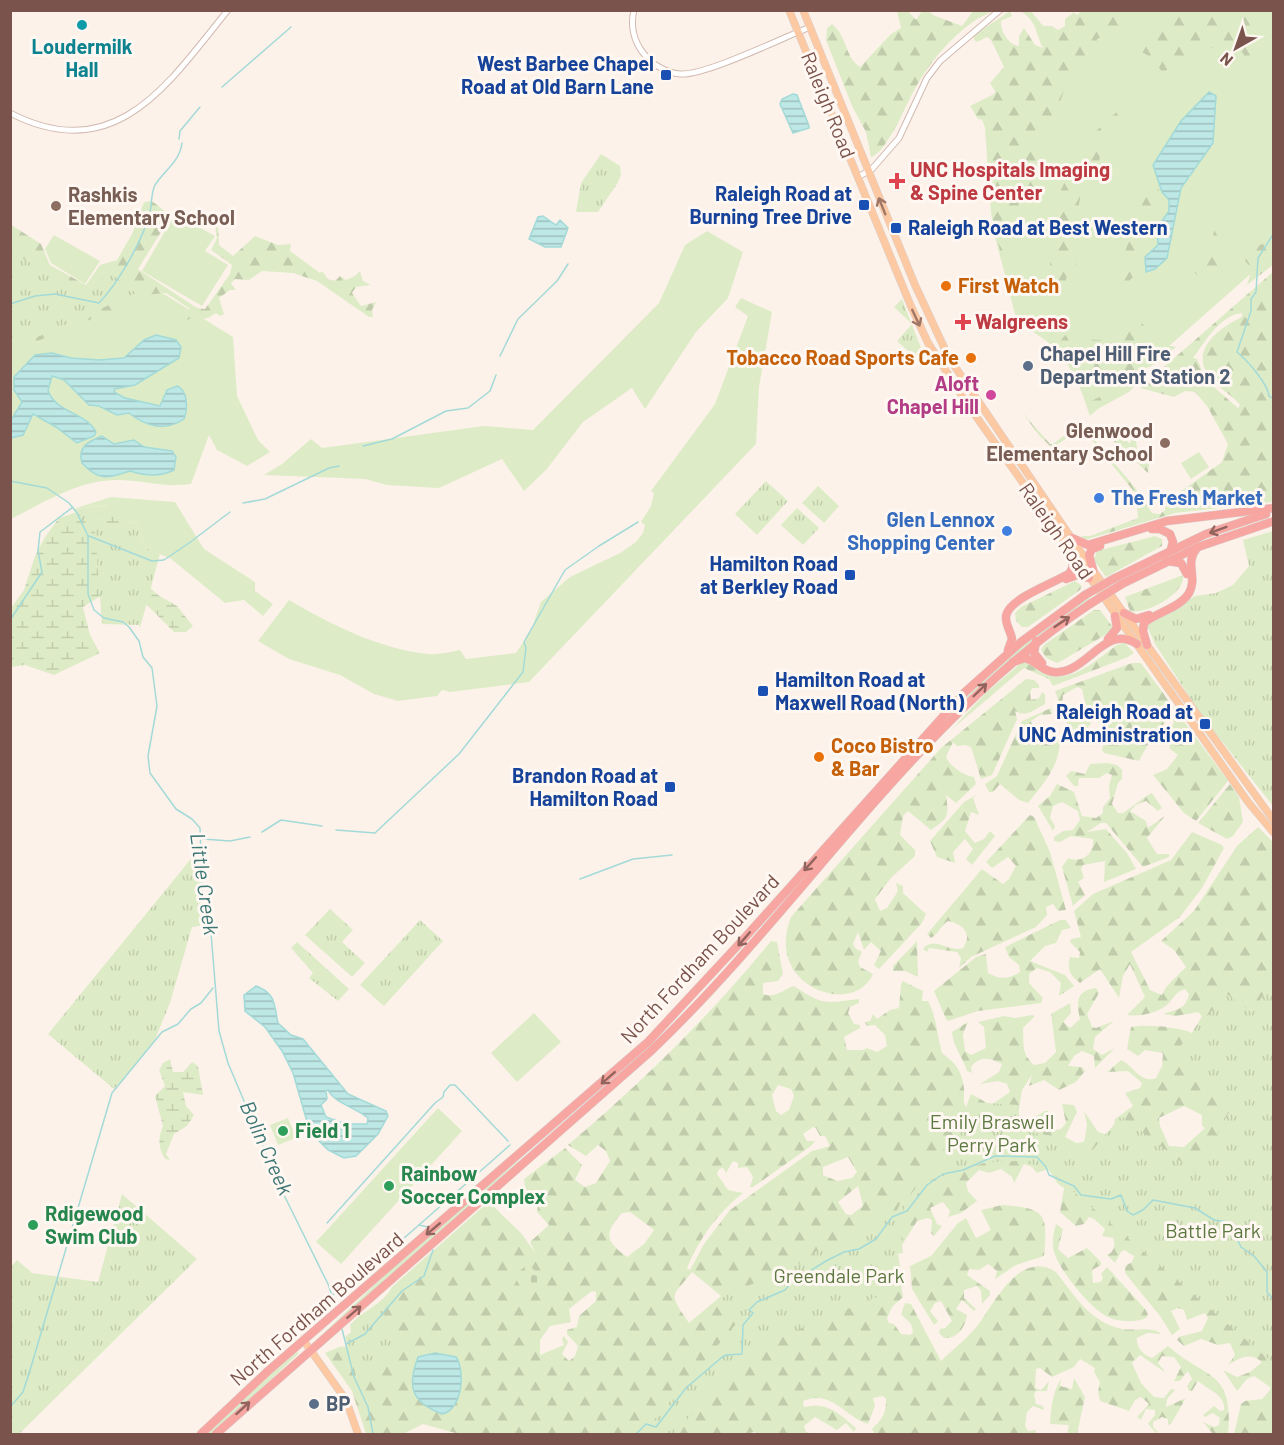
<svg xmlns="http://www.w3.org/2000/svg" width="1284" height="1445" font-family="Barlow,sans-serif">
	<defs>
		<pattern id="forest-firs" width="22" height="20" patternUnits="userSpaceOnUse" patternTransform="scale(1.5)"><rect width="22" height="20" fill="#ddecc7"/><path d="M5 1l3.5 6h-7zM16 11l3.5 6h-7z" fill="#c1ccad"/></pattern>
		<pattern id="wetland-marsh" width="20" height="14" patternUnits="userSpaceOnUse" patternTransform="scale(1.5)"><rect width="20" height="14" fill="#ddecc7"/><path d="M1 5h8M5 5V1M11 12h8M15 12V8" fill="none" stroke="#c1ccad"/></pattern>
		<pattern id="cemetery-stones" width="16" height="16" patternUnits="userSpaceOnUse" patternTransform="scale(1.5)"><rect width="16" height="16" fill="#ddecc7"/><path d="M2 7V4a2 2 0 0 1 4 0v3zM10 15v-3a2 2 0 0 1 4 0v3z" fill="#c1ccad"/></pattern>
		<pattern id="park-tufts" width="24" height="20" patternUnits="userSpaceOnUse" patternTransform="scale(1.5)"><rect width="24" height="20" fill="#ddecc7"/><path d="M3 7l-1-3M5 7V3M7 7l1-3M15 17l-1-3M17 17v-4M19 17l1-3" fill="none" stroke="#c1ccad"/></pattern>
		<pattern id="water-rules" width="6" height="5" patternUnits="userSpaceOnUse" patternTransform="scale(1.5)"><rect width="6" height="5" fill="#bde8e6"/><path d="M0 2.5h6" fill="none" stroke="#9ebfbd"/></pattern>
	</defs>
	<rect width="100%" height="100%" fill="#fdf2ea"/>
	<!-- green -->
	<g fill="#ddecc7">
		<path d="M 1095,11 L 1273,11 L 1273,254 L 1090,416 C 1082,392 1073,365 1055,348 C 1042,335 1024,330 1015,314 L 994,233 L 988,136 L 982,119 Z"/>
		<polygon points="175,214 215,236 205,251 228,265 202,306 142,271"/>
		<polygon points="707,231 743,252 728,298 696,332 645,409 632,388 583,422 546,470 524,491 502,459 439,488 387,485 365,479 264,475 282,464 311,439 322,448 484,426 533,430 659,303 685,245"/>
		<polygon points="54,235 100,261 85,284 51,263 45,249"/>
		<path d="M 151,286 L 233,337 L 237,396 L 258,440 L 270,452 L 247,466 L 217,450 L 209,435 L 191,484 C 165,488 142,480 116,480 C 79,480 43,503 11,519 L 10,349 Z"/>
		<path d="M 741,298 L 772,312 L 759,387 L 756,444 L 529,682 L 450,692 L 442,690 L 437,696 L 398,701 L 374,694 L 340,675 L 289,659 L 258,641 L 289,600 C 330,624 379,649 428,654 C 438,655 450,652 460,650 L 466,659 L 516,653 L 531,630 L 541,602 L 570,577 L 620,553 L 636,542 L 643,533 L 645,525 L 641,522 L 651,506 L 654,493 L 651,491 L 715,404 L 748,316 L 735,307 Z"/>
		<polygon points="1199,452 1209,467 1191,479 1181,463"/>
		<polygon points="111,497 175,502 204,549 255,582 255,591 273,604 263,616 244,600 225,603 170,558 147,549 135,521 104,530 91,518 108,505 73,509"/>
		<polygon points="1089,596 1090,600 1002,666 959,708 884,789 946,715 1008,656"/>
		<polygon points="534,1013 561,1042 517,1082 491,1053"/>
		<polygon points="438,1108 462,1131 341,1264 316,1242"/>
		<polygon points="288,1118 296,1138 278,1145 270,1125"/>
		<polygon points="524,1156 472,1205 316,1340 413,1249"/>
		<polygon points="296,1352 299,1353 213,1434 204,1434"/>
	</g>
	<!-- forest -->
	<g fill="url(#forest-firs)" fill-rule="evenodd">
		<path d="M 1169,10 L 1252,11 L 1251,18 L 1255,47 L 1250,57 L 1252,78 L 1243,53 C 1232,47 1201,45 1190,53 C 1181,60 1173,69 1162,72 L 1152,58 L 1142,52 L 1142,48 L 1156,35 L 1156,24 L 1164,23 L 1161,15 Z"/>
		<path d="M 897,11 L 908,11 L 916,20 L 922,11 L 929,11 L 933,15 L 962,26 L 973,11 L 993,11 C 988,14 982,16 977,19 C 948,39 927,65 911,96 C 904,110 885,154 871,157 L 866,132 L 852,106 L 826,40 L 827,28 L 832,24 C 848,37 844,56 860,67 L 891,34 L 901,28 Z"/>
		<path d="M 1010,11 L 1012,16 L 1001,21 C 1000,31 1009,45 1019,46 L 1019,36 L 1024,28 L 1035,45 L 1043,48 C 1036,35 1037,20 1020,11 L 1031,11 L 1043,26 L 1052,26 L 1058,30 L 1065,26 L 1065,19 L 1073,13 L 1072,11 L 1077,15 L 1081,11 L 1131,11 L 1121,26 L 1097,39 L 1097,50 L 1090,51 L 1091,55 L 1083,64 L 1075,81 L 1065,88 L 1052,124 L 1048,126 L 1042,124 L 1039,129 L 1045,134 L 1032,176 L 1041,174 C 1031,193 1020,209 1012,227 L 1015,231 L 1010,251 L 1002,259 L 991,213 L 985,130 L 987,125 L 985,120 L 978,119 L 970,106 L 994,94 L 995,91 L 990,83 L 1004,67 L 991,40 L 987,37 L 977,42 L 974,40 L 974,35 Z"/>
		<path d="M 1136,99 L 1145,101 L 1115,130 L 1101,148 L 1098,171 L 1082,189 L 1077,214 L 1086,206 L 1090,231 L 1082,249 L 1078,245 L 1076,248 C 1079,263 1076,266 1066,278 L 1065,295 L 1058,307 L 1050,264 L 1061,190 L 1072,166 L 1092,135 L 1113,115 Z"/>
		<path d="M 1157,184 L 1164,205 C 1161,210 1156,216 1154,221 C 1146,246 1146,275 1118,288 L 1110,282 C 1111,274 1118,269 1121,262 C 1133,236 1135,205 1157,184 Z"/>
		<polygon points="152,201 171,216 138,269 197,308 205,309 230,274 232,265 211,250 217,238 215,226 218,225 219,245 233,256 255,236 278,245 291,244 290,251 320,273 322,271 328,279 335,281 340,276 346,280 355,276 360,271 363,281 371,285 356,287 352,293 361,306 376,302 372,310 373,317 369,317 317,281 293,273 262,271 249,280 235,279 231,283 236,290 230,290 219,298 224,314 220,316 216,313 208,318 201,319 197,314 186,321 185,315 190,309 166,293 153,294 11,352 10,224 41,244 50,265 86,285 100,265 117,260 132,234 144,202"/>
		<path d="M 1222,215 L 1221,222 L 1230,228 L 1220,253 L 1216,276 L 1214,279 C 1203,278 1196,279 1193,267 L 1213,236 L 1216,223 Z"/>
		<path d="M 1273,221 L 1273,265 L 1247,285 L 1252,268 L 1245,261 C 1249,252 1256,246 1266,242 Z"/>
		<path d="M 1273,272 L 1273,502 L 1175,513 L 1085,540 L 1081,536 L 1090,536 L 1138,518 L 1136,494 L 1082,428 L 1052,448 L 1038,434 L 1022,412 L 1050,444 L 1053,444 L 1081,423 L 1084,425 C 1105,456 1134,481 1152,513 L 1160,514 L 1165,510 L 1166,502 L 1222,462 L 1228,444 L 1207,406 L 1195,392 L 1185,391 L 1174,397 L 1140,388 ZM 1242,313 L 1242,317 C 1217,329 1187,352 1212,380 C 1220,389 1232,395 1240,405 L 1238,408 L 1207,381 L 1197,359 L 1193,358 C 1205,342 1220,315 1242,313 Z"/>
		<polygon points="1138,320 1144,325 1142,336 1149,342 1176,347 1157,363 1086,397 1065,360 1039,333 1043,332 1057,345 1067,333 1080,339 1102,340 1104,332"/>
		<polygon points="1133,381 1135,386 1129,392 1092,412 1087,403"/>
		<polygon points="1123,431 1129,444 1135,435 1138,454 1149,464 1148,473 1135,461 1136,455 1129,458 1118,453 1121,445 1113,441"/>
		<polygon points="1155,536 1162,539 1162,546 1106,577 1094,560 1097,551"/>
		<path d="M 1183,575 C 1186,594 1145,615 1130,611 L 1125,597 Z"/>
		<polygon points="1075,581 1082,586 1080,590 1028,627 1022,627 1016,621 1015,613 1021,607"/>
		<polygon points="1094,610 1100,610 1112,626 1110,632 1063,660 1057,663 1046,658 1041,649 1045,644"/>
		<path d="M 1125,643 L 1134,653 L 1128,657 L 1053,686 L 1049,679 L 1024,668 L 951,730 L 986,693 L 1022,662 C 1032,661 1034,668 1042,673 C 1069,687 1097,659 1117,645 Z"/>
		<polygon points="1132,663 1141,663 1228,781 1196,821 1184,813 1153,775 1167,769 1178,755 1170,749 1167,732 1174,723 1172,715 1152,737 1139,761 1104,753 1102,750 1107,728 1093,719 1083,736 1077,741 1063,715 1082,711 1086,707 1082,689 1077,687 1063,695 1062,710 1055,691"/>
		<path d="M 1026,679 L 1034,680 L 1039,685 L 1039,688 L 1033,688 L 1030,692 L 1031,700 L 1039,698 L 1042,692 L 1045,694 L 1045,704 C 1033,710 1027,718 1015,711 L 1017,719 L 992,775 L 981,779 L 971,747 L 965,745 L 957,746 L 953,742 L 946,757 C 950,766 964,776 974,777 L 976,784 L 956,803 L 946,795 C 949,817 949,817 931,830 L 908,811 L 903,816 L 900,835 L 915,850 L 915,856 L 891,878 L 875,899 L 880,911 L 887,908 L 898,891 L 896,883 L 903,886 L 903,893 L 926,914 L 922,923 L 879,969 L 874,965 L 881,951 L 871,942 L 864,950 L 858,932 L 853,944 L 855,948 L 862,952 L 858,961 L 860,967 L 873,974 C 854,1018 763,987 791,917 L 941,748 Z"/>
		<path d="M 1051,708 L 1052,714 L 1040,715 L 1031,721 L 1034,728 L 1031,741 L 1035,744 L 1060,739 C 1060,766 1044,783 1028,803 L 1019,800 L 1000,784 L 993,792 L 989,792 L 985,784 L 997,776 L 1022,721 Z"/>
		<path d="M 1107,763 L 1117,765 L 1122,770 L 1122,779 L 1118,783 L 1112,804 L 1118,813 L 1123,813 L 1148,795 L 1152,793 L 1162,808 L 1158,811 L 1146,801 L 1136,805 L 1130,811 L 1146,821 L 1148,828 L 1165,816 L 1147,838 L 1157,854 L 1169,854 L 1169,857 L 1143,867 L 1106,823 L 1101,823 L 1087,832 L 1106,829 L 1127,853 L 1136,869 L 1104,882 L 1105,861 L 1083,865 L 1081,869 L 1084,878 L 1078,882 L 1085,895 L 1073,906 L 1062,867 L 1068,858 C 1082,864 1095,853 1093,839 L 1071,836 L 1060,842 L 1054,841 L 1054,837 L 1063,831 L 1073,830 L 1080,820 L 1078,811 L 1062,802 L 1053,806 L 1050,818 L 1055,826 L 1053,831 L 1038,806 L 1050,796 L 1057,784 L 1074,792 L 1082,816 L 1096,818 L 1103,813 L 1103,807 L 1110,798 L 1109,786 L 1112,775 L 1107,773 L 1099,778 L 1079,778 L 1078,786 L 1074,786 L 1066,776 L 1071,771 L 1085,774 L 1090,764 Z"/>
		<polygon points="1230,784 1239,797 1243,822 1233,836 1227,839 1198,823"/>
		<polygon points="978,794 973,798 979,815 971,812 965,831 975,843 984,839 990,831 995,836 972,865 966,859 973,849 965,839 953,852 955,863 937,857 930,841 964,802"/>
		<path d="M 1030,815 L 1034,817 L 1050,852 L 1066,910 L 1058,911 L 1053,904 L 1046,907 L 1047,915 L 1036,927 L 971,957 L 959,968 L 961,958 L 957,952 L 929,948 L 927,952 L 923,949 C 934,935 949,953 963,948 C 973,934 963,924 948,921 C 940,926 939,934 931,938 L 927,934 L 982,869 L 1003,884 L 1009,879 L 1016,866 L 1008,857 L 992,868 L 986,862 Z"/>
		<path d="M 1258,827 L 1273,842 L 1273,1434 L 1234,1434 L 1241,1404 L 1245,1401 L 1262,1399 L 1270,1390 L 1270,1387 L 1254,1376 L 1247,1379 L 1237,1391 L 1223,1370 L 1237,1377 L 1250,1372 L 1262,1362 C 1249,1351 1239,1359 1228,1365 L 1235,1355 L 1230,1343 L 1218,1345 L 1201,1339 L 1184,1346 L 1177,1340 L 1179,1337 L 1202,1331 L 1208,1318 L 1205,1313 L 1187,1320 L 1184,1310 L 1178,1308 L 1171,1311 L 1180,1329 L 1172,1335 L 1160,1316 L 1125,1273 L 1125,1266 L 1132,1262 L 1134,1256 L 1124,1250 L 1121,1252 L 1115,1263 L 1107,1255 C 1114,1252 1116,1245 1113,1238 L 1102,1236 L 1105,1229 L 1094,1219 L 1089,1217 L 1084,1224 L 1076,1226 L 1060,1212 L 1064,1188 L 1058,1184 L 1048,1169 L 1037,1173 L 1032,1167 L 1024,1164 L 1014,1183 L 1012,1177 L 1001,1169 L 989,1173 L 979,1170 L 966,1183 L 968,1191 L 977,1201 L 961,1213 L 948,1217 L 950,1211 L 943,1202 L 930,1208 L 937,1224 L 942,1226 L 934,1236 L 931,1233 L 932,1220 L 928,1218 L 917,1221 L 899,1250 L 897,1260 L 903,1297 L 892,1307 L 887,1318 L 889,1323 L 894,1324 L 901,1334 L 910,1335 L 913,1332 L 911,1324 L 901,1314 L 905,1303 L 911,1304 L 941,1361 C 953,1349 967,1339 978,1325 C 995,1302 1020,1249 1056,1272 C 1075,1296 1090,1322 1122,1329 C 1134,1331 1146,1327 1159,1332 L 1161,1334 L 1147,1333 L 1137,1338 C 1136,1347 1143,1355 1152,1358 L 1168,1346 C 1207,1380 1234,1370 1228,1434 L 1213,1434 L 1203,1422 L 1214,1427 L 1219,1425 L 1220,1418 L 1213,1413 L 1205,1417 L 1203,1415 L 1214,1406 L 1220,1411 L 1224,1410 C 1226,1395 1208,1390 1198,1381 L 1192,1391 L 1189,1391 L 1187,1386 L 1192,1379 L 1188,1371 L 1180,1381 L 1174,1381 L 1181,1367 L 1174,1357 L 1162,1356 L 1158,1363 L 1166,1373 L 1140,1355 L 1132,1363 L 1141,1383 L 1154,1397 L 1164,1398 L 1171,1389 L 1175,1390 L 1167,1399 L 1166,1407 L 1186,1398 L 1171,1424 L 1168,1425 L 1168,1419 L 1162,1417 L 1153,1422 L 1153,1427 L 1158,1432 L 1156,1433 L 1148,1424 L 1155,1415 L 1155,1410 L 1146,1409 L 1141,1420 L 1137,1417 L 1149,1404 L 1141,1397 L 1135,1400 L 1129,1411 L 1100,1401 L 1098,1392 L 1100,1382 L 1094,1372 L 1095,1368 L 1080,1359 L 1074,1367 L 1052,1377 L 1040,1368 L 1036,1369 L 1035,1388 L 1041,1390 L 1049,1381 L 1047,1391 L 1036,1391 L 1034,1394 L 1036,1404 L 1043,1406 L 1044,1410 L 1033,1406 L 1027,1412 L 1025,1426 L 1028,1431 L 1036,1430 L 1036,1434 L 875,1434 L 872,1429 C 882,1419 886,1415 886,1399 L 883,1396 L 873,1398 L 875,1406 L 868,1424 C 844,1416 831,1389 803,1401 L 804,1407 C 829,1402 838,1413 856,1428 L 854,1432 L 846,1423 L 837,1430 L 815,1417 L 804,1426 L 806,1432 L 814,1434 L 756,1434 L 755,1432 L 743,1434 L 459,1434 L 423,1424 L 403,1434 L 366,1434 L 352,1391 L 325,1353 L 339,1347 L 353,1346 L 350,1325 C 363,1310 382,1305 392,1287 L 485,1205 L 493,1206 L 522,1234 L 535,1253 L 530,1242 L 549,1225 L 537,1212 L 539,1196 L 534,1192 L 526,1195 L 524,1179 L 565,1148 L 582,1165 L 575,1180 L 585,1187 L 596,1183 L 610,1161 L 606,1151 L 598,1145 L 586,1156 L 568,1145 C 641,1083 711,1015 771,941 L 777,942 L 783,974 L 778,981 L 763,983 L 763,994 C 775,999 784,989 794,986 C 824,1006 826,1003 859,999 L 859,1003 L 850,1007 L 848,1013 L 854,1024 L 860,1025 L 860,1028 L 844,1037 L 847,1050 L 863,1050 L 867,1048 L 877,1052 L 887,1046 L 885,1035 L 875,1025 L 867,1026 L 865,1022 L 870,1021 L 873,1014 L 877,1019 L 890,1010 L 899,1008 L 901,984 L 903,981 L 923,991 L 922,1001 L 928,1001 C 937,1018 937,1035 942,1053 C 955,1063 962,1070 964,1088 C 965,1096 962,1101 966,1107 L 971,1094 L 991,1105 L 1010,1092 L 1007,1084 L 998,1081 L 980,1084 L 999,1072 L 1002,1064 C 990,1058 980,1055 971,1067 L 972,1073 L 967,1071 C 963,1057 953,1047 952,1032 L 968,1022 C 960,1039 964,1035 965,1051 L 971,1055 L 986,1048 L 984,1027 L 978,1022 L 1004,1016 L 1015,1018 L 1032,1015 L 1035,1016 L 1023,1028 C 1024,1044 1021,1053 1034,1065 L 1045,1063 L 1056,1052 L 1051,1014 L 1070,1003 L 1071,1013 L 1063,1022 L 1070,1028 L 1080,1019 C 1076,1003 1076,990 1096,988 L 1099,993 L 1087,1014 L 1092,1027 L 1096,1028 L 1114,1021 L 1095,1037 L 1093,1049 L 1102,1055 L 1115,1048 L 1095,1068 L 1094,1056 L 1082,1051 L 1074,1056 L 1068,1066 L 1082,1067 L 1085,1071 L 1076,1082 L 1059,1090 L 1044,1080 L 1029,1086 L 1032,1075 L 1022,1090 L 1018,1114 L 1009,1140 L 1021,1125 L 1045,1111 L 1048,1111 L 1051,1126 L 1055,1130 L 1061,1129 L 1066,1123 L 1062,1104 L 1074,1105 L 1077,1112 L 1065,1137 L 1076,1143 L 1084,1142 L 1087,1125 L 1084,1111 L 1098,1132 L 1105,1134 L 1114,1128 L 1115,1119 L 1133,1106 L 1125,1093 L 1140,1088 L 1142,1083 L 1128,1071 L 1107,1072 L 1121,1060 C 1133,1065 1140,1084 1156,1078 L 1162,1066 L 1163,1053 L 1145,1050 L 1138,1056 L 1127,1049 L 1131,1027 C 1147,1024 1178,1027 1192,1033 L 1202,1016 L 1198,1012 L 1176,1016 L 1163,1014 C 1176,1009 1185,1011 1189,994 L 1185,989 C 1175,992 1175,997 1168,1004 C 1158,1013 1140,1017 1127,1015 L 1145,997 L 1130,964 L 1123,976 L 1119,998 L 1100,969 L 1080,983 C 1069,975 1067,969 1070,957 L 1079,958 L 1080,952 L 1070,942 L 1071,939 L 1081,937 L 1074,911 L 1093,894 L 1171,860 L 1192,832 L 1222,845 L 1224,848 L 1202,888 L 1180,917 L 1131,952 L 1150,990 L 1162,995 L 1166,987 L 1186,967 L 1174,950 L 1161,941 L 1194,911 L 1237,846 ZM 778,1085 L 791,1089 L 794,1096 L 789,1110 L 781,1115 L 776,1111 L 772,1095 ZM 1184,1106 L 1202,1115 L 1202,1126 L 1205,1128 L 1184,1147 L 1169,1146 L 1160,1126 L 1159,1118 ZM 813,1127 L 816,1128 L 820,1136 L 825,1136 L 830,1146 L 812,1151 L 730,1210 L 704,1244 L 690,1270 L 687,1268 C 699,1239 718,1212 743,1193 L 728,1190 L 717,1174 L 719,1169 L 723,1168 L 726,1173 L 733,1161 L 738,1163 L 738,1168 L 747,1167 L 753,1177 L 750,1187 L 753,1187 L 811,1146 L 815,1141 L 807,1141 L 803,1134 ZM 848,1157 L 857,1172 L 852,1178 L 837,1181 L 823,1175 L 823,1167 ZM 858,1186 L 863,1206 L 851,1215 L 846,1214 L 838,1202 ZM 630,1212 L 654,1230 L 644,1244 L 627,1257 C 605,1241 604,1233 622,1213 ZM 692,1272 L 721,1296 L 689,1323 C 667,1291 672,1298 692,1272 ZM 592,1291 L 596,1292 L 596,1301 L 579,1316 L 577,1327 L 567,1330 L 567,1334 L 578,1346 L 575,1356 L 569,1361 L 562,1354 L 568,1342 L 564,1336 L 562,1339 L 564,1345 L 540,1355 L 540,1340 L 550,1326 L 571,1322 L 569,1309 Z"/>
		<path d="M 1060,920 L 1066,920 L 1071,928 L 1062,930 L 1056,943 L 1045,946 L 1030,961 L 1065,975 L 1074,986 L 1059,996 L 1061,983 L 1050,972 L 1037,968 L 1029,974 L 1029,983 L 1043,998 L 1041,1003 L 978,1011 L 948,1021 L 946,1019 L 934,991 L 976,957 L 986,954 L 988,973 C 1000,980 1008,979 1020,972 L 1019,965 L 1009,957 L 1005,947 Z"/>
		<polygon points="917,941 918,977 905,971 893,971 893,966"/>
		<path d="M 1002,1205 C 1046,1208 1048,1214 1044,1256 L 1016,1265 L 995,1279 L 997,1271 L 988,1264 L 979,1270 L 969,1269 L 967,1275 L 990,1291 L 990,1295 L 982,1304 L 981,1291 L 977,1286 L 964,1290 L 964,1298 L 976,1309 L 974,1311 L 962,1300 L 956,1309 L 967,1315 C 965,1327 958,1339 944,1338 L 939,1333 L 940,1329 L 945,1328 L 952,1321 L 941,1301 L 935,1303 L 930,1311 L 938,1321 L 934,1325 L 912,1289 L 910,1266 L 931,1256 L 958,1223 L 966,1218 L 976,1238 L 991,1230 L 981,1210 Z"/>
		<path d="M 1056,1224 L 1063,1229 L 1058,1249 L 1068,1258 L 1087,1248 L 1101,1262 L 1101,1265 L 1092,1270 L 1093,1283 L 1101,1282 L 1103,1278 L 1101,1274 L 1107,1267 L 1145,1309 L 1148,1314 L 1146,1318 C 1135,1323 1117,1322 1106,1316 C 1089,1307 1055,1266 1053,1247 C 1052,1240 1054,1231 1056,1224 Z"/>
		<path d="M 1074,1378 L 1085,1397 L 1077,1434 L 1067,1434 L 1069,1425 L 1050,1424 C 1051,1408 1052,1393 1061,1379 L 1060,1386 L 1072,1389 Z"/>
	</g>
	<!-- wetland -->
	<g fill="url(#wetland-marsh)">
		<polygon points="83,510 96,510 118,519 130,533 136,575 158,595 177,606 193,626 186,632 174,632 140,598 110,590 83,607 90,635 100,653 54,675 25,665 11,667 11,608 24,590 35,556 45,537 59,518"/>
		<path d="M 170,1059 L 173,1072 L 183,1072 L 192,1062 L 198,1066 L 203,1095 L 183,1092 L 186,1106 L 194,1115 L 187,1126 L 174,1134 L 166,1154 L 170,1160 L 165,1159 C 158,1147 158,1138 163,1126 L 155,1096 L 165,1086 L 159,1070 L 163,1063 Z"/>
	</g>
	<!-- cemetery -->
	<path fill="url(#cemetery-stones)" d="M 530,1266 L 548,1284 L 528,1289 L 520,1286 L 516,1279 C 518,1271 522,1267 530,1266 Z"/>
	<!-- park -->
	<g fill="url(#park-tufts)">
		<polygon points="601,154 620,166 621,175 617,184 598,212 576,212 581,183"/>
		<polygon points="11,252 55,276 89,287 102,280 105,269 136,293 11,349"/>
		<polygon points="902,299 923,353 918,360 897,341 912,324 894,307"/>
		<polygon points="766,481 788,501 757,535 735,514"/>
		<polygon points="818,486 839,506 824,523 802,503"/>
		<polygon points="110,505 91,519 104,530 135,521 147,549 160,554 140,628 139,625 102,624 95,532 73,509"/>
		<polygon points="797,508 819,528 803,545 781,525"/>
		<polygon points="1273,531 1273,806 1202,716 1155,644 1147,626 1195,596 1216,593 1233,585 1249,566 1243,540"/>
		<polygon points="199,849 205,925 192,927 170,1003 154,1042 114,1089 48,1034"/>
		<polygon points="330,909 353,930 342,942 365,963 352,977 305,935"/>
		<polygon points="420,920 443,941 384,1006 360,985"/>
		<polygon points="297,942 349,989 338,1001 309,978 313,973 291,948"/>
		<path d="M 1273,982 L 1273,1363 L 1045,1167 L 1016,1161 L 987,1162 L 928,1181 L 912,1201 L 908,1199 L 906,1202 L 900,1222 L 903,1253 L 898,1254 L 903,1286 L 751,1349 L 674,1434 L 642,1434 L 741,1318 L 721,1299 C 737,1286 759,1286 780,1269 L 783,1271 L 809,1259 L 821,1246 L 860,1236 L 878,1220 L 884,1209 L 892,1220 L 905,1194 L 909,1197 L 949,1142 L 954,1144 L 966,1121 L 971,1102 L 1018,1105 L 1021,1130 L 1061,1138 L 1085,1159 L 1121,1116 L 1196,1173 L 1233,1105 L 1174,1053 L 1227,994 L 1251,1012 Z"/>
		<polygon points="122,1194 197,1259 19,1434 11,1434 11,1267 17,1260 32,1273 98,1282"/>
		<polygon points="381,1306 396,1354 359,1386 345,1337"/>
	</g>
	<!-- water -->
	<g fill="url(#water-rules)" stroke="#a3dad8" stroke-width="1.5" fill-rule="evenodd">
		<polygon points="1209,92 1216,96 1213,143 1181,188 1167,258 1155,269 1146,272 1145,257 1158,245 1157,228 1169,211 1169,200 1162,192 1153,165 1181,121"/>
		<polygon points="793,94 797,95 809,126 809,128 793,133 780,104 782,99"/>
		<polygon points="543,216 556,225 560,220 568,228 561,247 545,247 529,239 538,217"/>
		<path d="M 156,335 L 176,340 L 181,347 L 179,358 L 135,385 L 115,389 L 114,392 L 125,398 L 160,406 L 167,390 L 177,386 C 188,390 188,409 184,419 C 165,432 145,426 129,413 L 117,415 L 99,406 L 89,405 L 64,380 L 52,376 L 48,390 C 55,413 86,412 96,432 L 94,436 L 77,443 L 56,427 L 33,414 L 23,435 L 11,438 L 11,420 L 22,402 L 14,390 L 14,377 L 35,355 L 52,353 L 71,358 L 99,360 L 124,358 L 144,340 Z"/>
		<path d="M 102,436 L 114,444 L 134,440 L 144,447 L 172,451 L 176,457 L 174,470 C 160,477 145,476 130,471 C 109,478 99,482 82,463 C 77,447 89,441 102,436 Z"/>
		<path d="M 256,986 C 276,993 274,1005 278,1023 L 291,1035 L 303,1039 L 348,1094 L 386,1111 L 388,1116 L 378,1134 L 356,1156 L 344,1158 L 328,1150 L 310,1132 L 293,1073 L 282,1051 L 265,1027 L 245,1011 L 244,995 ZM 328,1090 C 334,1103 357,1108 368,1118 L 367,1124 L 346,1124 L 326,1117 L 321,1105 L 327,1099 L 326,1091 Z"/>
		<path d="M 435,1353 L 456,1357 C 466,1372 462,1410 442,1414 C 411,1402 407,1387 418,1357 Z"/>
	</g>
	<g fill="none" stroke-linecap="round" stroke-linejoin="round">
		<!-- stream -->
		<g stroke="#a3dad8" stroke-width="1.5">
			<polyline points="222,87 291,27"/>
			<polyline points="179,139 180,131 200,107"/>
			<path d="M 1274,233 L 1258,258 L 1256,292 L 1251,299 L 1251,311 L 1237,352 C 1247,360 1268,384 1269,396 L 1274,399"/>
			<path d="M 10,304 L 35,296 L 55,294 L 99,303 C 119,282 143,240 150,212 C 152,203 151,193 155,185 C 165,170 180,161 182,143"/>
			<polyline points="500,356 518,319 557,281 568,264"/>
			<polyline points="363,446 392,439 446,411 468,408 490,391 496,375"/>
			<polyline points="10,481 47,488 69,503 77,513 88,536 88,594 94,610 104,618 123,622 129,627 139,641 143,657 152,668 157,706 148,756 150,773 176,809 192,819 200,828 203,914 211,933 219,1031 228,1063 282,1191 328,1284 335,1304"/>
			<polyline points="243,503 265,499 329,468 339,466"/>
			<polyline points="89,536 152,561 164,560 192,541"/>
			<polyline points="193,540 230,512"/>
			<polyline points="10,620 42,572 38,551 40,532 73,507"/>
			<polyline points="336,830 375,833 459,754 523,672 526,648 524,642 565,570 599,546 638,522"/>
			<polyline points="262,832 281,820 322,826"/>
			<polyline points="203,839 230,841 250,837"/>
			<polyline points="580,879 633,859 672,855"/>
			<polyline points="327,1223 435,1103 443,1097 444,1092 450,1085 455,1085 508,1141"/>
			<polyline points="419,1225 510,1145"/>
			<polyline points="332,1295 348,1287 419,1225 428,1227"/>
			<polyline points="342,1329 354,1377 368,1407 373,1434"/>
			<polyline points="346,1344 365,1334 402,1291 424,1276 433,1250"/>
			<polyline points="10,1407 23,1392 31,1367 112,1093 162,1032 178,1024 191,1009 201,1003 213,988"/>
			<polyline points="636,1434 646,1424 656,1427 686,1388 721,1358 726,1355 742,1354 743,1325 753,1313 749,1310 757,1302 785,1290 792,1282 826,1261 844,1252 859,1249 876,1239 892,1217 907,1211 927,1185 943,1174 963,1170 995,1156 1037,1157 1046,1167 1049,1175 1074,1186 1081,1195 1111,1199 1121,1195 1127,1211 1133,1215 1143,1210 1153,1200 1195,1208 1214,1220 1229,1222 1241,1247 1254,1256 1267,1272 1267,1292 1274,1300"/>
		</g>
		<!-- minor casing -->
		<g stroke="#d3bab1" stroke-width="7">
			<g id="minor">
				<path d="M 634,10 C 630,26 634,42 644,54 C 652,64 666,73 680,74 C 705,76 782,38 810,27"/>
				<path d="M 10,113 C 117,168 170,81 228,10"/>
				<polyline points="858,177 872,169 899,138 927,78 940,61 1000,10"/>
			</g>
		</g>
		<!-- major casing -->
		<g stroke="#d9cfcd" stroke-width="8">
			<g id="major">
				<polyline points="789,10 910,304 928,343 968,405 1248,802 1274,833"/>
				<polyline points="803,10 915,285 949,358 1093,570 1274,821"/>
				<polyline points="304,1341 346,1400 358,1434"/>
			</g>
		</g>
		<!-- highway casing -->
		<g stroke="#d9cfcd" stroke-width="9">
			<g id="highway">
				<polyline points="1152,529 1160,529 1170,534 1173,542 1171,549"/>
				<polyline points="1072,538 1088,545 1167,521 1274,508"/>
				<polyline points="1167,561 1181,563 1187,574"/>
				<polyline points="1093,570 1089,555 1092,549 1100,546"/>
				<polyline points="1115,578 1206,534 1266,514"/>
				<polyline points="1066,579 1077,575 1089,578"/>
				<polyline points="1122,584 1198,547 1274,521"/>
				<polyline points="1124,613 1136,619 1149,615"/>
				<polyline points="1108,639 1117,628 1115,616"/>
				<polyline points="1036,641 1034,653 1042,663"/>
				<path d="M 1147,645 L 1143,631 L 1144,623 C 1157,612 1180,608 1189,593 C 1198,577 1184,563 1197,548"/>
				<path d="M 1008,650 L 1012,639 C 1011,632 1005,624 1006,616 C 1009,598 1055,583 1070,573 L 1073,566 L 1071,552"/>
				<path d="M 1013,662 L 1025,658 C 1038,662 1045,674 1059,672 C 1088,670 1107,623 1137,644"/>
				<polyline points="201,1434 268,1371 648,1042 740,943 965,692 1021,642 1085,595"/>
				<path d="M 216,1434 L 652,1050 C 803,906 915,720 1090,604"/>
			</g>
		</g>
		<!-- minor -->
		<use href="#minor" stroke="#fff" stroke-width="5"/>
		<!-- major -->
		<use href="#major" stroke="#fcc9a3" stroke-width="7"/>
		<!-- highway -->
		<use href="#highway" stroke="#f8a6a1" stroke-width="8"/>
		<!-- highway-bridge casing -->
		<g stroke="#d9cfcd" stroke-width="9" stroke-linecap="butt">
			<g id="highway-bridge">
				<polyline points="1085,595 1115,578"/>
				<polyline points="1090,604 1122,584"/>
			</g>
		</g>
		<!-- highway-bridge -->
		<use href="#highway-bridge" stroke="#f8a6a1" stroke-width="8"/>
	</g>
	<!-- one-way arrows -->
	<defs><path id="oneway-shaft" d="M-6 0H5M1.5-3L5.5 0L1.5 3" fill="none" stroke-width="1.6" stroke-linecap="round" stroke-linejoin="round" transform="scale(1.5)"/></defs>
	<g stroke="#a07666">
		<use href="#oneway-shaft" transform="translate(882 206) rotate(-112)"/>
		<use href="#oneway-shaft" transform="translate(916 318) rotate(65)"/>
	</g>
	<g stroke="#92645d">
		<use href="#oneway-shaft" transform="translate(1218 530) rotate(160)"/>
		<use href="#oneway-shaft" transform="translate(1062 622) rotate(-34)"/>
		<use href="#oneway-shaft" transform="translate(980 690) rotate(-44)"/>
		<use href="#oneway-shaft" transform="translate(810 864) rotate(132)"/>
		<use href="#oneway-shaft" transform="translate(744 939) rotate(131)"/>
		<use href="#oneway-shaft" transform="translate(608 1078) rotate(139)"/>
		<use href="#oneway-shaft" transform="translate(433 1229) rotate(140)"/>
		<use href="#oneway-shaft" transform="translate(354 1312) rotate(-41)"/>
		<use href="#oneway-shaft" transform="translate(243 1408) rotate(-42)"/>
	</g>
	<!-- markers -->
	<circle fill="#0f9aa8" stroke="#fff7f1" stroke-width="2" cx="82" cy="25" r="6"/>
	<g fill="#1a4fb4" stroke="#fff7f1" stroke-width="2">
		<rect x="660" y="69" width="12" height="12" rx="3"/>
		<rect x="858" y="199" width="12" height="12" rx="3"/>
		<rect x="890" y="222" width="12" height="12" rx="3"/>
		<rect x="844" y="569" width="12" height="12" rx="3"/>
		<rect x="757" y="685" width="12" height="12" rx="3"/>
		<rect x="1199" y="718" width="12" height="12" rx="3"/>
		<rect x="664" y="781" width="12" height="12" rx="3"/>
	</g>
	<g fill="#e0444e" stroke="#fff7f1" stroke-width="2">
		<path d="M894 172h6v6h6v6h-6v6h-6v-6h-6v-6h6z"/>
		<path d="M960 313h6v6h6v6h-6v6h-6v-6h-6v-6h6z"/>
	</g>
	<g fill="#8d6e63" stroke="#fff7f1" stroke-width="2">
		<circle cx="56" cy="206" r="6"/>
		<circle cx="1165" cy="443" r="6"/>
	</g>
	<g fill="#e8710a" stroke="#fff7f1" stroke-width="2">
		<circle cx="946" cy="286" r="6"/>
		<circle cx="971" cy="358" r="6"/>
		<circle cx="819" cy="757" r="6"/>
	</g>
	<g fill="#5c6f8a" stroke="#fff7f1" stroke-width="2">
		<circle cx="1028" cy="366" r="6"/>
		<circle cx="314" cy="1404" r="6"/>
	</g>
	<circle fill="#d1479c" stroke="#fff7f1" stroke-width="2" cx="991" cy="395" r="6"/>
	<g fill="#3f7fe0" stroke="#fff7f1" stroke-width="2">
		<circle cx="1099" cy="498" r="6"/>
		<circle cx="1007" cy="531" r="6"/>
	</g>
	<g fill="#2e9e5b" stroke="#fff7f1" stroke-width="2">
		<circle cx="283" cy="1131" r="6"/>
		<circle cx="389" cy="1186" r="6"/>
		<circle cx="33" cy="1225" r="6"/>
	</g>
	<g text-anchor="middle" stroke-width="6" stroke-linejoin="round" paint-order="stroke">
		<!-- culture labels -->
		<g font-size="20" font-weight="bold" fill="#0d838f" stroke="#fff7f1">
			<text x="82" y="54">Loudermilk<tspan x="82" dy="23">Hall</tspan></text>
		</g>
		<!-- transit labels -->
		<g font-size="20" font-weight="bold" fill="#164399" stroke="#fff7f1" text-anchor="end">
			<text x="654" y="71">West Barbee Chapel<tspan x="654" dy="23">Road at Old Barn Lane</tspan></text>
			<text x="852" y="201">Raleigh Road at<tspan x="852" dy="23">Burning Tree Drive</tspan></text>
			<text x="908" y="235" text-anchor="start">Raleigh Road at Best Western</text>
			<text x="838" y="571">Hamilton Road<tspan x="838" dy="23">at Berkley Road</tspan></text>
			<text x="775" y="687" text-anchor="start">Hamilton Road at<tspan x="775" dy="23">Maxwell Road (North)</tspan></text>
			<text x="1193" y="719">Raleigh Road at<tspan x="1193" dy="23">UNC Administration</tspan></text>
			<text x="658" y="783">Brandon Road at<tspan x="658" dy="23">Hamilton Road</tspan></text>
		</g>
		<!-- street labels -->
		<g font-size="20" fill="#79534c" stroke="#fff7f1">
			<text transform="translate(828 105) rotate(68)" y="7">Raleigh Road</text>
			<text transform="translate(1056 531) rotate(55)" y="7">Raleigh Road</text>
			<text transform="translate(700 959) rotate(-47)" y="7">North Fordham Boulevard</text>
			<text transform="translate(317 1309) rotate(-41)" y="7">North Fordham Boulevard</text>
		</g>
		<!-- health labels -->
		<g font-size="20" font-weight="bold" fill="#be3a42" stroke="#fff7f1" text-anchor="start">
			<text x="910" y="177">UNC Hospitals Imaging<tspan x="910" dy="23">&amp; Spine Center</tspan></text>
			<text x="975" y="329">Walgreens</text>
		</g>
		<!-- education labels -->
		<g font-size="20" font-weight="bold" fill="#785e54" stroke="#fff7f1" text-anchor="start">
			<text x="68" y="202">Rashkis<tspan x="68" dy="23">Elementary School</tspan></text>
			<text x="1153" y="438" text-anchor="end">Glenwood<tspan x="1153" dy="23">Elementary School</tspan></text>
		</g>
		<!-- food labels -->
		<g font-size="20" font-weight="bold" fill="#c56008" stroke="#fff7f1" text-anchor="start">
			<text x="958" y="293">First Watch</text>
			<text x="959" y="365" text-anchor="end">Tobacco Road Sports Cafe</text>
			<text x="831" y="753">Coco Bistro<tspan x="831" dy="23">&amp; Bar</tspan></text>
		</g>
		<!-- service labels -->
		<g font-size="20" font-weight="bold" fill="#4e5e75" stroke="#fff7f1" text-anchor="start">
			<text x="1040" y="361">Chapel Hill Fire<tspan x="1040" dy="23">Department Station 2</tspan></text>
			<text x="326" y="1411">BP</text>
		</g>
		<!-- hotel labels -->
		<g font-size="20" font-weight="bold" fill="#b23c85" stroke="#fff7f1" text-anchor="end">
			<text x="979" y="391">Aloft<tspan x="979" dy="23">Chapel Hill</tspan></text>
		</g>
		<!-- shop labels -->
		<g font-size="20" font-weight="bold" fill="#366cbe" stroke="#fff7f1" text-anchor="start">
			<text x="1111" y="505">The Fresh Market</text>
			<text x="995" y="527" text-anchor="end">Glen Lennox<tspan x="995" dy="23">Shopping Center</tspan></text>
		</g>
		<!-- park labels -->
		<g font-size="20" fill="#5c7941" stroke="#fff7f1">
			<text x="992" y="1129">Emily Braswell<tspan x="992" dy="23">Perry Park</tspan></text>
			<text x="1213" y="1238">Battle Park</text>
			<text x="839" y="1283">Greendale Park</text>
		</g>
		<!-- leisure labels -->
		<g font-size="20" font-weight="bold" fill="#27864d" stroke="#fff7f1" text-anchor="start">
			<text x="295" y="1138">Field 1</text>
			<text x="401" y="1181">Rainbow<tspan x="401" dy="23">Soccer Complex</tspan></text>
			<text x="45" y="1221">Rdigewood<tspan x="45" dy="23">Swim Club</tspan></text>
		</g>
		<!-- water labels -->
		<g font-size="21" font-style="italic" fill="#3c7675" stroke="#fff7f1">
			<text transform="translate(204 884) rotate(82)" y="7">Little Creek</text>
			<text transform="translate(266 1148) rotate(66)" y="7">Bolin Creek</text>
		</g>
	</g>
	<!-- border -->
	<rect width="1284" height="1445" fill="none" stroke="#79534c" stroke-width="24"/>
	<!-- north arrow -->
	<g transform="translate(1236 48) rotate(220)" stroke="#fff7f1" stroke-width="4.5" paint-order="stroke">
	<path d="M0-4.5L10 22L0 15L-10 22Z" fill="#79534c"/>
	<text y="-9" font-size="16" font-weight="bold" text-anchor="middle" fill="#79534c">N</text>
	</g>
</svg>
